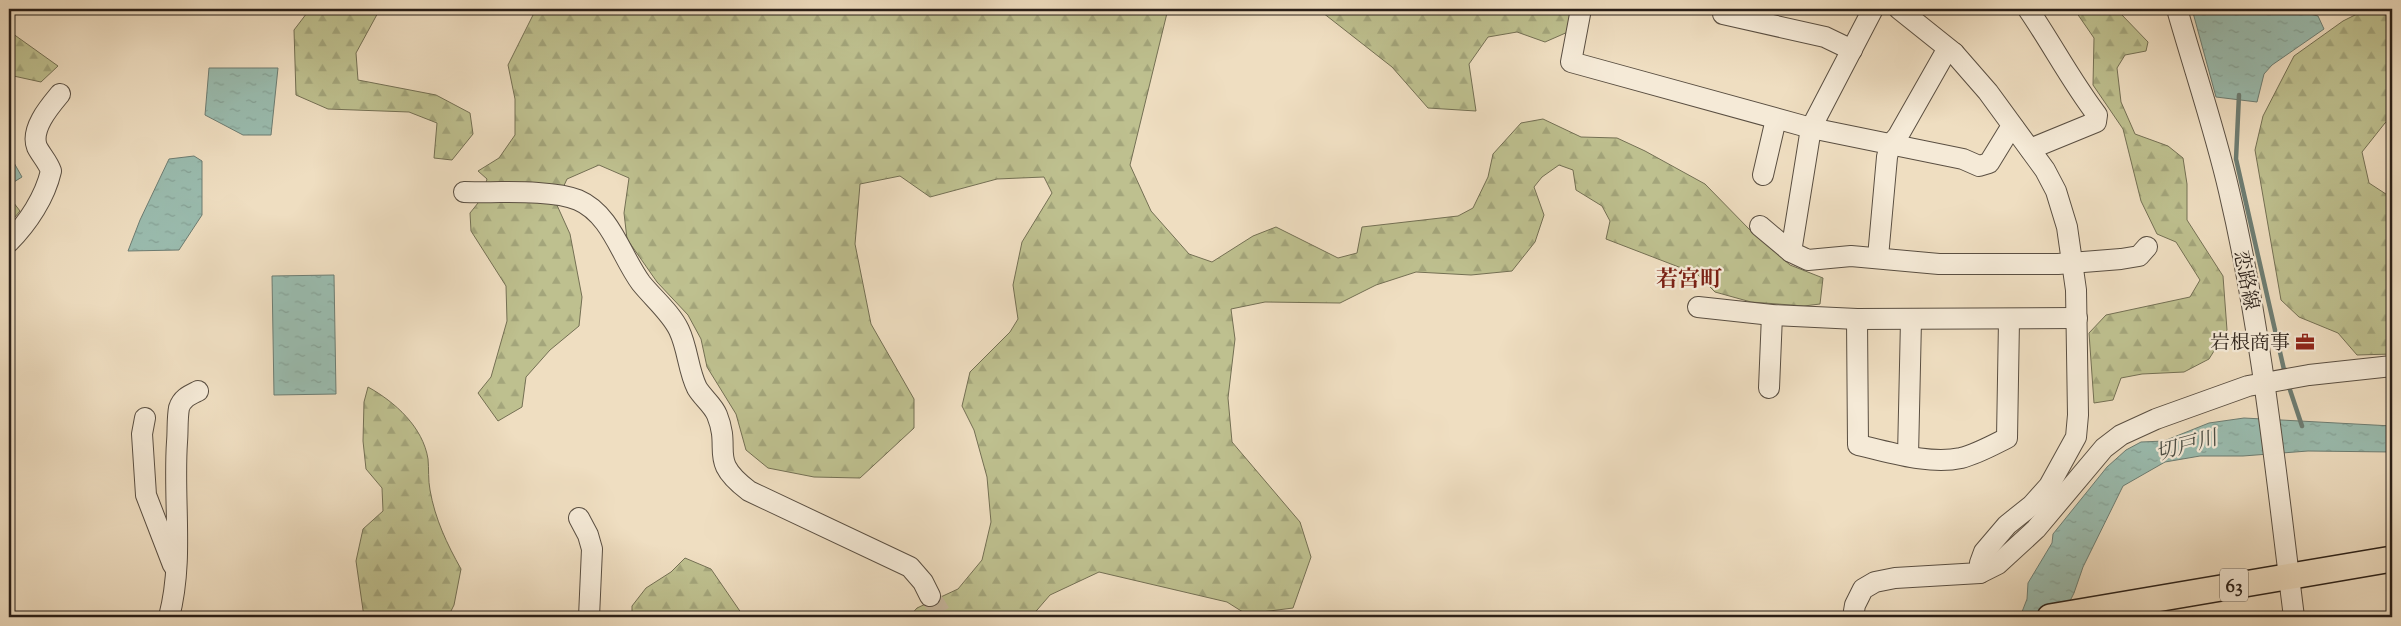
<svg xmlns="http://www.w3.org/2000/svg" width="2401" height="626" font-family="'Sorts Mill Goudy','Noto Serif JP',serif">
	<defs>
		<pattern id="forest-firs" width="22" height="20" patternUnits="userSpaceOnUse" patternTransform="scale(1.25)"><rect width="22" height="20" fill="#bec08f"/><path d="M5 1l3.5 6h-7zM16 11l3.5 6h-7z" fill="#a3a57b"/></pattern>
		<pattern id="park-dots" width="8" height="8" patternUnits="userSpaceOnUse" patternTransform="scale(1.25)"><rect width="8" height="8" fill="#bec08f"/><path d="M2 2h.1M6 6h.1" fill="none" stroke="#a3a57b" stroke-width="1.8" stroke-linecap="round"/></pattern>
		<pattern id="water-ripples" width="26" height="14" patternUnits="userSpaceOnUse" patternTransform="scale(1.25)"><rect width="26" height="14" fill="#9abcaf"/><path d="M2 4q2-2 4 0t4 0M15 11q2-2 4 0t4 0" fill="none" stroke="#85a196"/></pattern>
	</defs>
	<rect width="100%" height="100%" fill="#efdec1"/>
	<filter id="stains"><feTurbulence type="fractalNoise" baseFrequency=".004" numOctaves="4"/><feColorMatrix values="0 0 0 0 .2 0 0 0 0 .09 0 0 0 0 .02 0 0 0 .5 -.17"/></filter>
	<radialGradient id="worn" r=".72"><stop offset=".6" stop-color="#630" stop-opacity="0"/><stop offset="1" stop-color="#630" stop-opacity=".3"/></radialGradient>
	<!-- forest -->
	<g fill="url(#forest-firs)" stroke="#747054">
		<polygon points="310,9 380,9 356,53 358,80 436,95 470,113 473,134 452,160 434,158 437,123 409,112 328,109 296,95 294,30"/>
		<polygon points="536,9 1168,9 1130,165 1151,211 1189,254 1212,262 1253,236 1276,227 1338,258 1357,253 1362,227 1458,216 1473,208 1488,177 1493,154 1521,123 1543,119 1581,137 1617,138 1645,151 1705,184 1750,230 1790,265 1823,278 1820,304 1804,306 1751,302 1715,292 1697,274 1606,239 1610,221 1602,206 1576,190 1573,170 1559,165 1542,177 1534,187 1544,215 1535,242 1512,271 1471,275 1416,272 1376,285 1340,303 1265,302 1231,309 1235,339 1228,398 1232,442 1300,522 1311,557 1293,608 1246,614 1227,602 1099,572 1050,595 1031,617 909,617 917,608 958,589 982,560 991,522 987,477 974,430 962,406 970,372 1010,332 1018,319 1013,285 1022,242 1052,193 1044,177 997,179 930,197 900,176 860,184 855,244 871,324 914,399 914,428 860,478 814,477 768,468 746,450 736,414 707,367 701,339 688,315 657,282 627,239 624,213 629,178 599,165 567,179 556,203 570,234 582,297 579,326 550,350 526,377 522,407 498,421 478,393 491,377 507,321 506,286 471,231 470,213 482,198 487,179 478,171 499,158 515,135 515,99 508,65"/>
		<polygon points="1318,9 1578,9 1577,28 1545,42 1517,32 1488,37 1469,64 1476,111 1428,108 1392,67"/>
		<polygon points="2074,9 2120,9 2122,15 2148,42 2146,51 2125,55 2117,68 2121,102 2135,134 2168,146 2183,158 2187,184 2187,220 2223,276 2227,330 2209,359 2184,372 2142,374 2121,378 2113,400 2094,403 2089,333 2106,315 2190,297 2200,280 2176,242 2157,234 2141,201 2123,129 2093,85 2094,38"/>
		<polygon points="2367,9 2392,9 2392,118 2385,123 2362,152 2369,183 2392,198 2392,354 2357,355 2338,333 2299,317 2281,300 2255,150 2263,116 2294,56 2343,21"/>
		<polygon points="9,29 9,31 58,66 41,82 9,75"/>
		<polygon points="10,198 20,211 9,224 9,199"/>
		<path d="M 368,387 C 395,402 423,427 428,459 C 429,469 428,480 430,490 C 435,519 447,544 461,569 L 454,605 L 448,617 L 364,617 L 356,561 L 363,529 L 383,511 L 382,488 L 366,469 L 363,441 L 364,402 Z"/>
		<polygon points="685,558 711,569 744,617 632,617 632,606 646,588 671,572"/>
	</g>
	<!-- park -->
	<path fill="url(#park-dots)" stroke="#747054" d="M 2392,142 L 2392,182 C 2383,171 2389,154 2392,142 Z"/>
	<!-- water -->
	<g fill="url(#water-ripples)" stroke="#6d7d73">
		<polygon points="2192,9 2290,9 2318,16 2324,29 2272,65 2264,74 2257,102 2216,97"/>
		<polygon points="209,68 278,68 271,135 243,135 205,115"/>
		<polygon points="9,154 22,177 9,185"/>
		<polygon points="194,156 202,161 202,215 179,250 128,251 140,220 169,159"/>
		<polygon points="334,275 336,394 274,395 272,276"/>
		<polygon points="2244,418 2392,426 2392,452 2308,451 2243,456 2200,456 2165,462 2123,486 2083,567 2074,593 2062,617 2020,617 2027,599 2028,583 2052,543 2053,534 2107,467 2126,450 2141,442 2164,441 2209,423"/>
	</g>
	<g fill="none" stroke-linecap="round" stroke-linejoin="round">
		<!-- stream -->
		<g stroke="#6d7d73" stroke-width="4.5">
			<polyline points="2239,95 2236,159 2285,374"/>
			<polyline points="2288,384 2302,426"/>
		</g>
		<!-- minor-tunnel -->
		<polyline stroke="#c7b89f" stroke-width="20" stroke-dasharray="20 10" stroke-linecap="butt" points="930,596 943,617"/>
		<!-- minor casing -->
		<g stroke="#5a4f42" stroke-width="22">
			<g id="minor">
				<polyline points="1581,9 1571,62 1811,128 1963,159 1979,166 1989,163 2008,132 2014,128"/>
				<polyline points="1899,9 1954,53 1988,92 2045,170 2056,191 2067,227 2076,290 2078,415 2076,437 2049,486 2032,505 2007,525 1984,552 1980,563 1980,573"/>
				<path d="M 2028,9 C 2052,44 2071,81 2097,115 L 2096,122 L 2030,149"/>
				<path d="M 2177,9 C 2194,69 2215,130 2229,191 C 2262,331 2276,475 2294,617"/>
				<polyline points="1723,14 1825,37 1852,50"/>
				<polyline points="1763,175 1776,119"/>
				<path d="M 464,192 C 495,193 551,189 578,200 C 611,214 621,256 641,283 C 653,298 671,313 679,330 C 688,349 688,370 697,388 C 703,398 713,405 717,415 C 732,452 707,459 749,491 L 910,567 L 923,582 L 930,596"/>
				<polyline points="1760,226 1791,252 1808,260 1851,256 1939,264 2058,264 2121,259 2139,256 2147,247"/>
				<path d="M 9,242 C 28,223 45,197 51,171 C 48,162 41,155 37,147 C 30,129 50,106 60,94"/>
				<polyline points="1791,252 1811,128 1873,9"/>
				<polyline points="1878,257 1887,157 1890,145 1898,136 1944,55 1954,53"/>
				<polyline points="1698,307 1772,315 1857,319 2077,318"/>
				<path d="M 1857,319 L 1858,445 C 1890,452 1929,465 1961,458 C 1977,454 1993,445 2007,438 L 2009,320"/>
				<polyline points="1769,388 1772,315"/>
				<polyline points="145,418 142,434 146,495 173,565"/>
				<polyline points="1908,456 1911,320"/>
				<polyline points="579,518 588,535 592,549 589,617"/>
				<path d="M 169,617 C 184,560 173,500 177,442 C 178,431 177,419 179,408 C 182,398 190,395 198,391"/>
				<polyline points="1853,617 1855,605 1863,589 1875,582 1895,578 1980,573 1998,564 2036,529 2104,448 2121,435 2156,419 2248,386 2309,375 2392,366"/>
			</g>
		</g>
		<!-- major casing -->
		<g stroke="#291f18" stroke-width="28">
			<polyline id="major" points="2050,617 2392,559"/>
		</g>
		<!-- minor -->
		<use href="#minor" stroke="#f5ead7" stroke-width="20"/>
		<!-- major -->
		<use href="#major" stroke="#efdec1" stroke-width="25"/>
	</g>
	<!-- icons -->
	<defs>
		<g id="office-bare" transform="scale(1.5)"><path d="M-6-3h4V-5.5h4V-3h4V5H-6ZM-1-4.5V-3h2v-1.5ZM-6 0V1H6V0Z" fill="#8f2418" stroke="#f5ead7" stroke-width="2.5" paint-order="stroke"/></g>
	</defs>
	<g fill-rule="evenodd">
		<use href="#office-bare" x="2305" y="342"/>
	</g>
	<g text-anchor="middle" stroke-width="4.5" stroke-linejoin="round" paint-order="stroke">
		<!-- shield labels -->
		<rect fill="#f5ead7" stroke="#665c51" stroke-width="1" x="2220" y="568.5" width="28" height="33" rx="4"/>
		<g font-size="19" font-weight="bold" fill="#291f18">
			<text x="2234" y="592">63</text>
		</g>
		<!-- street labels -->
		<g font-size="20" fill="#291f18" stroke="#f5ead7">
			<text transform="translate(2247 280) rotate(79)" y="7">恋路線</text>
		</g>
		<!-- poi labels -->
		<g font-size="20" fill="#291f18" stroke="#f5ead7" text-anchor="end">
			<text x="2290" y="349">岩根商事</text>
		</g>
		<!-- water labels -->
		<g font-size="21" font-style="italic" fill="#4b4e45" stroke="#f5ead7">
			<text transform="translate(2186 445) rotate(-15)" y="7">切戸川</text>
		</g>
		<!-- quarter labels -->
		<g font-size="22" font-weight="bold" fill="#7a1f14" stroke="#f5ead7">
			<text x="1689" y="286">若宮町</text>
		</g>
	</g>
	<!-- margin -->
	<rect width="2401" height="626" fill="none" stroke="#efdec1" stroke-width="30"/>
	<rect x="10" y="10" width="2381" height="606" fill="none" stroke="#291f18" stroke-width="2.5"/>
	<rect x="15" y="15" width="2371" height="596" fill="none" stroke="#291f18"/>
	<rect width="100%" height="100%" filter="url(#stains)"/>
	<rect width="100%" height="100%" fill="url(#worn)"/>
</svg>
